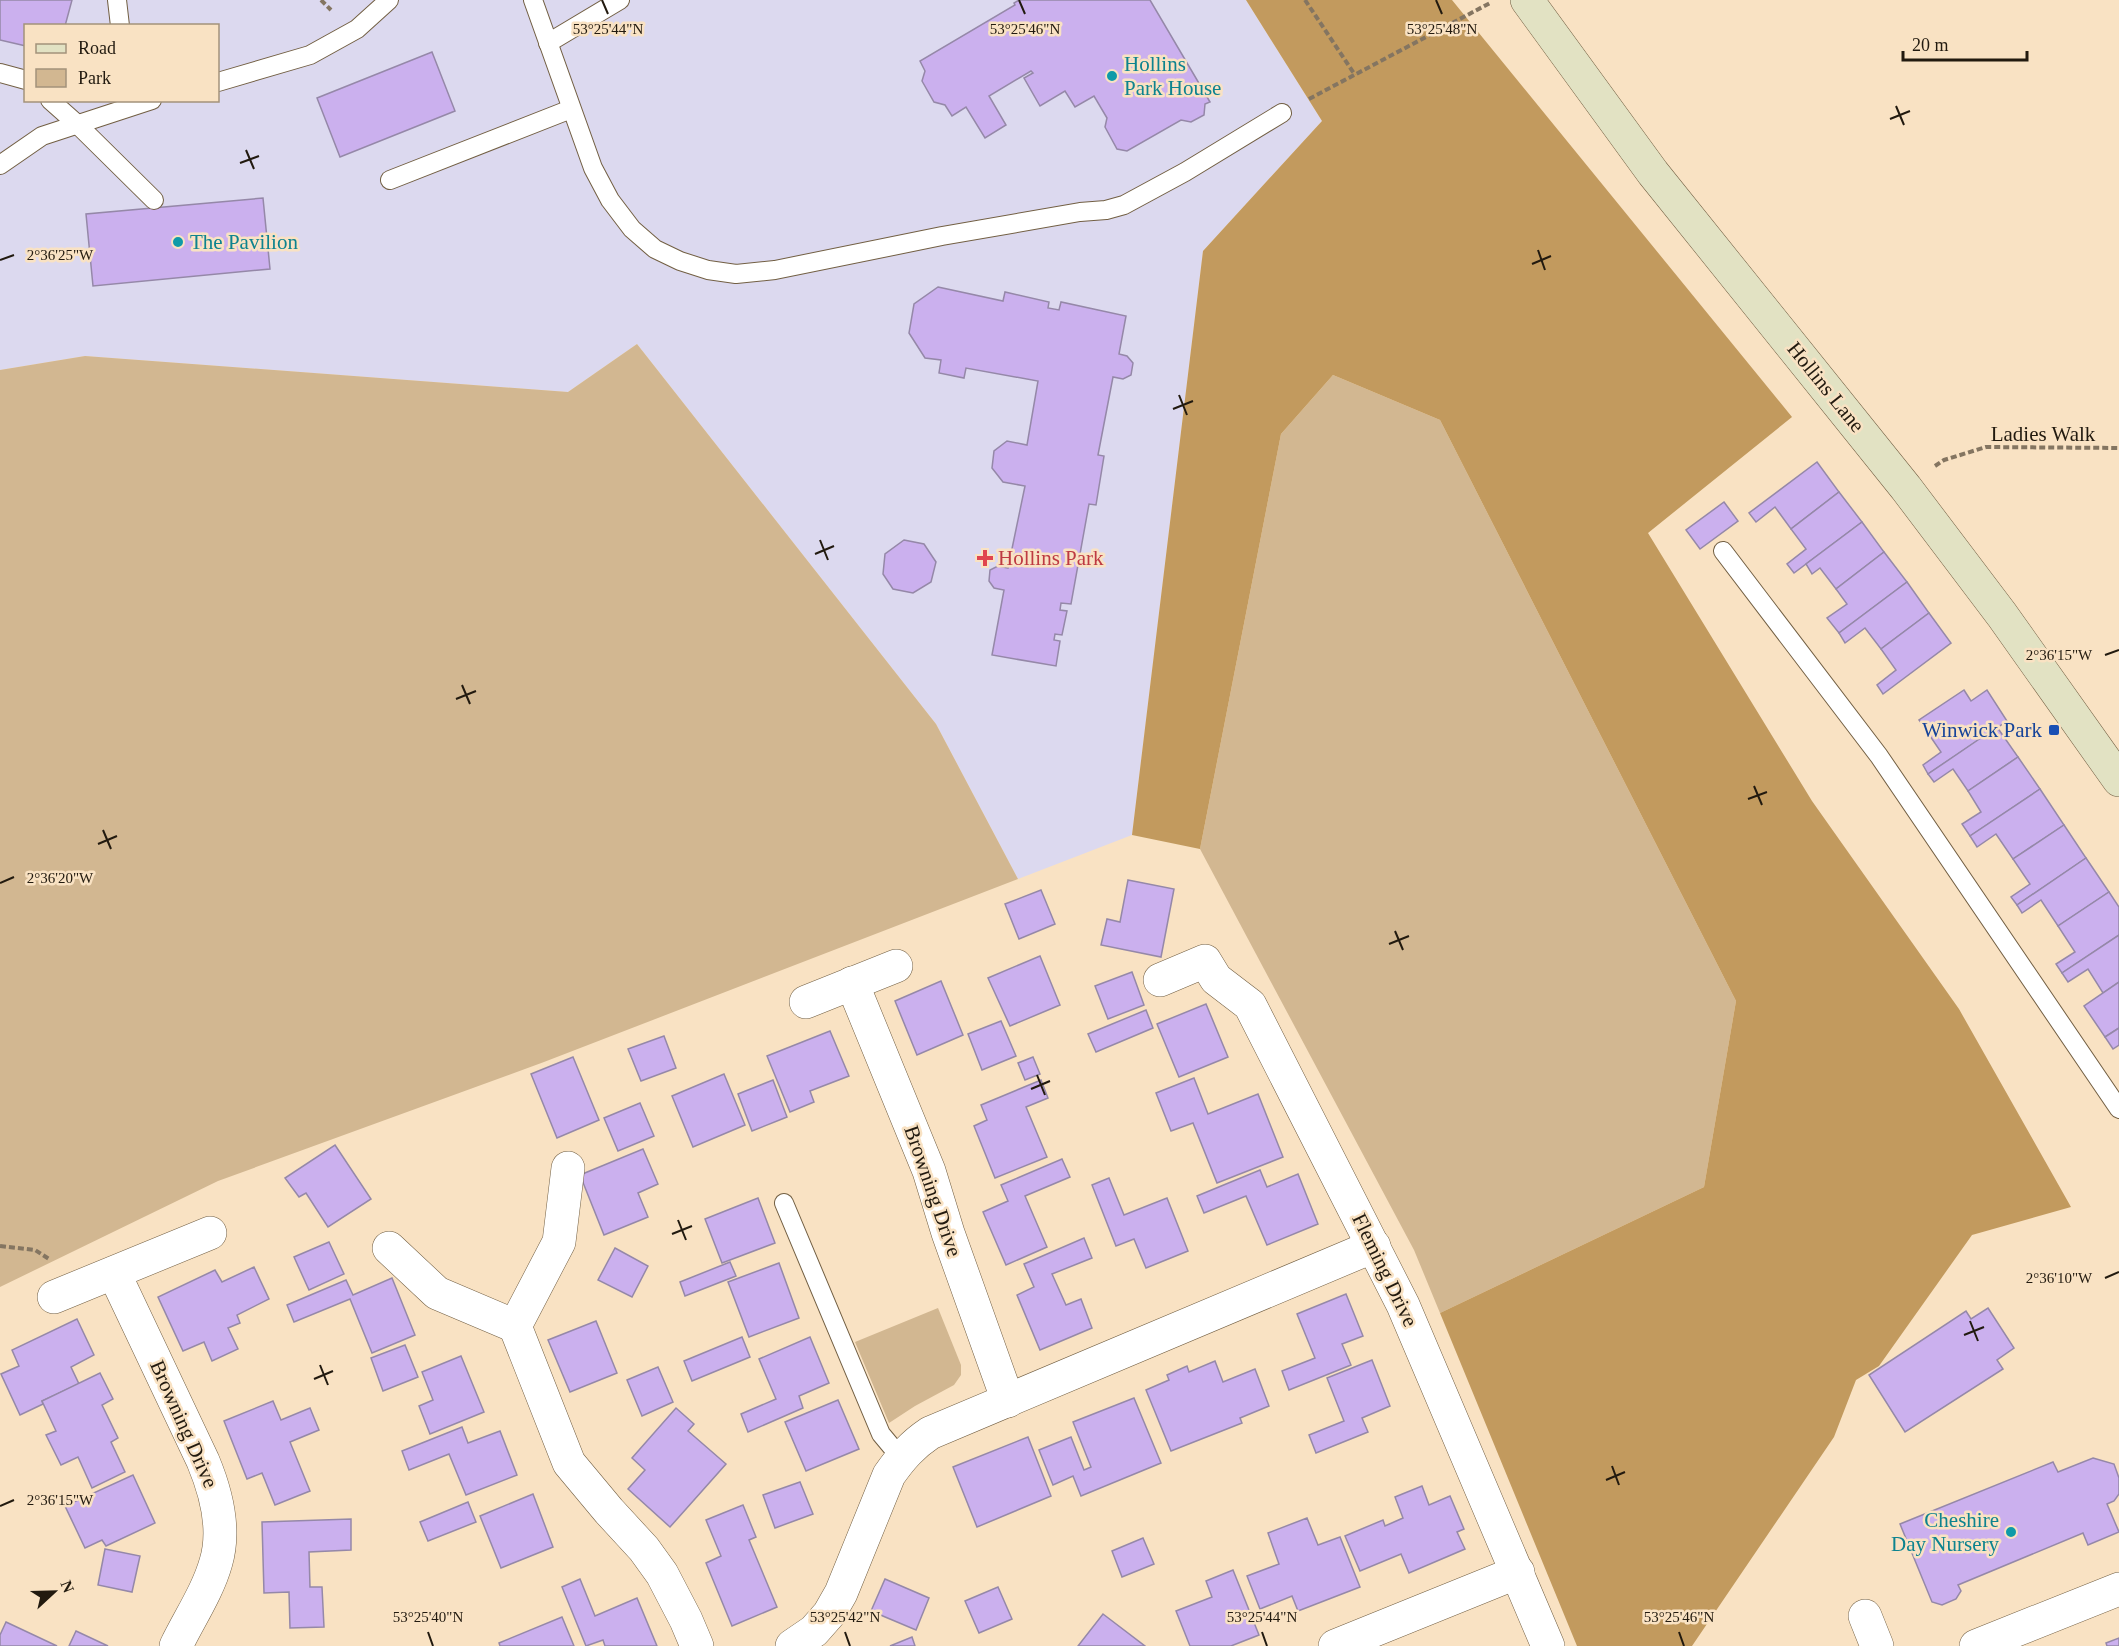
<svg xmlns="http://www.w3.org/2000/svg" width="2119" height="1646" font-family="Georgia,serif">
	<rect width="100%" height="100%" fill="#f9e2c3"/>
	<!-- medical -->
	<path fill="#dcd9ef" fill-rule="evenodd" d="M 0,0 L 1246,0 L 1322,121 L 1203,251 L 1132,835 L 1018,879 L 936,724 L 637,344 L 568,392 L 85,356 L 0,370 ZM 26,26 L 218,26 L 218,100 L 26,100 Z"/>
	<!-- green -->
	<g fill="#d2b791">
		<polygon points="637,344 936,724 1018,879 544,1062 218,1181 0,1287 0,370 85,356 568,392"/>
		<polygon points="1333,375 1440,420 1736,1001 1704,1187 1440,1313 1414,1250 1200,849 1281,434"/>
		<polygon points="938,1308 961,1365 961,1375 954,1385 915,1406 889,1423 855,1342"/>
	</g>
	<!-- forest -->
	<polygon fill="#c29a5e" points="1246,0 1452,0 1792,417 1648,533 1812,801 1959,1009 2071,1207 1972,1235 1879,1366 1856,1380 1834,1437 1692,1646 1577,1646 1440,1313 1704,1187 1736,1001 1440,420 1333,375 1281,434 1200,849 1132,835 1203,251 1322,121"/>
	<!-- building -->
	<g fill="#cbb0ee" stroke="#9588a8" stroke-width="1.5">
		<polygon points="0,0 72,0 65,26 26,26 26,46 0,40"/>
		<polygon points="1019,0 1150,0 1210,102 1205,104 1204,115 1191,122 1181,120 1127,151 1117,149 1105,127 1107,118 1094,96 1075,107 1065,91 1040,106 1024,78 1033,73 1031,71 989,96 1006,125 985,138 966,107 952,116 945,105 934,102 922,81 925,71 920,61 1015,5 1014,3"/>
		<polygon points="432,52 455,111 340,157 317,98"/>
		<polygon points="263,198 270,269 93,286 86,214"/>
		<polygon points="938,287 1003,301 1005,292 1049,302 1048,308 1059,310 1061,302 1126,316 1119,354 1127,356 1133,363 1131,375 1123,379 1113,377 1098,455 1104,456 1096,505 1089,504 1071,604 1061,603 1060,610 1067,611 1062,635 1055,634 1054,640 1060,641 1056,666 992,655 1004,590 994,588 989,581 990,570 998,566 1008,568 1025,486 1003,482 992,468 994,451 1007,441 1027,445 1038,381 966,368 964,378 939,373 941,360 925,358 909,333 914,304"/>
		<polygon points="1817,462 1839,492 1791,529 1775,507 1756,522 1749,513"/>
		<polygon points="1839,492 1862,522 1794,573 1787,564 1806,549 1791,529"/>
		<polygon points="1724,502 1738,521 1700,549 1686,530"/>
		<polygon points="1862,522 1884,552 1836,589 1820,568 1812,574 1806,564"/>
		<polygon points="904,540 924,544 936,562 931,582 913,593 893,589 883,574 885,554"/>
		<polygon points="1884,552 1907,582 1839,633 1827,618 1847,604 1836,589"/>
		<polygon points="1907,582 1929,613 1881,649 1865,628 1845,643 1839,633"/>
		<polygon points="1929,613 1951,643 1883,694 1877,685 1896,670 1881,649"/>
		<polygon points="1964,690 1971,701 1987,690 2007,721 1928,774 1923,765 1941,752 1919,720"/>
		<polygon points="1997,727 2018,757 1968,791 1953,769 1934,782 1928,774"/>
		<polygon points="2018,757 2040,789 1970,836 1962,824 1981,812 1968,791"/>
		<polygon points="2040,789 2064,825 2013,859 1996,834 1977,847 1970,836"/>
		<polygon points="2064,825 2086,858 2017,905 2011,897 2030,884 2013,859"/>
		<polygon points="2086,858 2109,892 2058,926 2041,900 2022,913 2017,905"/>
		<polygon points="1128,880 1174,889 1161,957 1101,945 1107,919 1120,922"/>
		<polygon points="1041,890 1055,924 1019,939 1005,904"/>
		<polygon points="2109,892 2119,907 2119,935 2062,973 2056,964 2075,952 2058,926"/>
		<polygon points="2119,935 2119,982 2103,993 2088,969 2068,982 2062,973"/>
		<polygon points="1040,956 1060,1005 1010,1026 988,978"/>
		<polygon points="1132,972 1144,1005 1108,1019 1095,986"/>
		<polygon points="941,981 963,1035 917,1055 895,1001"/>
		<polygon points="2119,982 2119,1028 2105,1037 2084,1006"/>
		<polygon points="1206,1004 1228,1057 1179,1077 1157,1024"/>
		<polygon points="1146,1010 1153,1028 1096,1052 1088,1034"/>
		<polygon points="1001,1021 1016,1056 982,1070 968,1034"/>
		<polygon points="2119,1028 2119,1045 2113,1049 2105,1037"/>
		<polygon points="830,1031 849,1076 810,1091 814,1102 790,1112 767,1056"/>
		<polygon points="664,1036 676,1068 641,1081 628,1049"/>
		<polygon points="573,1057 599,1120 557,1138 531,1074"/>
		<polygon points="1033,1057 1040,1074 1025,1080 1018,1063"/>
		<polygon points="724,1074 745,1125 693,1147 672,1096"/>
		<polygon points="1194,1078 1208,1114 1258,1094 1283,1157 1217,1183 1193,1123 1171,1131 1156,1093"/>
		<polygon points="773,1080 787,1117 752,1131 738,1094"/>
		<polygon points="1041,1080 1048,1098 1026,1107 1047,1157 995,1178 974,1126 987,1120 981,1105"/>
		<polygon points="640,1103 654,1136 618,1151 604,1118"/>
		<polygon points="335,1145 371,1199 328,1227 306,1193 299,1197 285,1178"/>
		<polygon points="643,1149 658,1184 638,1193 648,1217 604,1235 580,1175"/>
		<polygon points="1062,1159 1070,1177 1025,1196 1047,1247 1006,1265 983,1212 1008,1201 1001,1185"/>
		<polygon points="1260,1170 1267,1187 1298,1174 1318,1224 1267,1245 1246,1196 1204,1213 1197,1196"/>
		<polygon points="1109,1178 1124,1215 1167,1198 1188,1251 1146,1268 1134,1239 1116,1246 1092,1185"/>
		<polygon points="758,1198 775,1243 722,1263 705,1219"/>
		<polygon points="1084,1238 1092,1258 1052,1274 1066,1305 1081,1299 1092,1328 1040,1350 1017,1295 1034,1287 1024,1264"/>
		<polygon points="329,1242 344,1274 309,1290 294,1257"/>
		<polygon points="615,1248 648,1266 632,1297 598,1280"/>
		<polygon points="730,1262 736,1276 685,1296 680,1282"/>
		<polygon points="779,1263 799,1318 749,1337 728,1282"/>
		<polygon points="254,1267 269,1299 237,1315 240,1323 228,1328 238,1349 212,1361 204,1342 183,1351 158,1297 215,1270 222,1282"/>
		<polygon points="392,1278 415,1335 372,1353 350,1299 294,1322 287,1305 346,1280 353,1295"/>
		<polygon points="1346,1294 1363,1336 1342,1344 1351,1365 1289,1390 1282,1371 1315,1358 1297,1314"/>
		<polygon points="1988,1308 2014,1348 1997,1360 2003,1369 1905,1432 1869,1375 1966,1311 1971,1319"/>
		<polygon points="77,1319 94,1355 71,1367 79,1384 42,1401 43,1404 20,1415 1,1374 19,1366 12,1350"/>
		<polygon points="596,1321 617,1373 570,1392 548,1340"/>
		<polygon points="742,1337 750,1357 692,1381 684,1361"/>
		<polygon points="810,1337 829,1383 799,1396 803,1408 748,1432 741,1414 776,1399 759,1359"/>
		<polygon points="405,1345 418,1377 383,1391 371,1358"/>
		<polygon points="461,1356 484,1412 430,1434 419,1406 433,1400 422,1372"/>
		<polygon points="1372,1360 1390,1406 1362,1418 1368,1432 1316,1453 1309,1435 1344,1421 1327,1378"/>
		<polygon points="1215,1361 1223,1382 1255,1369 1269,1406 1240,1418 1242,1423 1171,1451 1146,1390 1169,1380 1167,1375 1187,1366 1189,1372"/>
		<polygon points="658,1367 673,1402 642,1416 627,1380"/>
		<polygon points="100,1373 113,1399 102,1405 118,1438 111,1442 125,1472 92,1488 78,1457 61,1465 46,1435 56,1431 42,1401"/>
		<polygon points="1134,1398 1161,1463 1081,1496 1073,1476 1053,1485 1039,1450 1071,1437 1084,1470 1091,1467 1073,1422"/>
		<polygon points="838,1400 859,1449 806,1471 785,1422"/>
		<polygon points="273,1401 281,1420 310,1408 319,1430 290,1442 310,1491 275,1505 262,1473 247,1479 224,1421"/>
		<polygon points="676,1408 694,1424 688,1431 726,1464 670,1527 628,1489 645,1470 632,1458"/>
		<polygon points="462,1427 468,1443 500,1431 517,1475 466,1495 449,1454 409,1470 402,1451"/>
		<polygon points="1028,1437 1051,1496 977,1527 953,1467"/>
		<polygon points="2093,1458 2114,1464 2119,1478 2119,1494 2114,1501 2107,1504 2119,1532 2088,1545 2083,1533 1958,1585 1961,1591 1956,1599 1942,1605 1932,1602 1900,1524 2053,1462 2058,1472"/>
		<polygon points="133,1475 155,1523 106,1546 102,1540 85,1548 65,1506"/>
		<polygon points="800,1482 813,1514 775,1528 763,1495"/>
		<polygon points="1422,1486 1429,1505 1450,1496 1464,1529 1457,1532 1465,1549 1409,1573 1401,1554 1360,1571 1345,1536 1383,1520 1385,1526 1403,1518 1395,1497"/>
		<polygon points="533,1494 553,1547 501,1568 480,1516"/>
		<polygon points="468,1502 476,1522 428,1541 420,1522"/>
		<polygon points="743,1505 756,1537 749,1540 777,1607 732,1626 706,1563 721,1556 706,1520"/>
		<polygon points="1307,1518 1318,1545 1340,1537 1360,1587 1298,1611 1292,1596 1260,1609 1247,1576 1279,1564 1268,1533"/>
		<polygon points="351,1519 351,1550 309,1552 310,1587 322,1587 324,1627 290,1628 289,1592 264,1593 262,1522"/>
		<polygon points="1143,1538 1154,1564 1122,1577 1112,1551"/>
		<polygon points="105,1549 140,1556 132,1592 98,1585"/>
		<polygon points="1233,1570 1259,1635 1231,1646 1190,1646 1176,1611 1212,1597 1206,1581"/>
		<polygon points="580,1579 595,1616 637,1598 657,1646 605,1646 603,1640 586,1646 562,1587"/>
		<polygon points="885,1579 929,1598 916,1630 871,1611"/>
		<polygon points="998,1587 1012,1619 979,1633 965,1601"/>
		<polygon points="1103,1614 1145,1646 1078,1646"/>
		<polygon points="562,1617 574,1646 500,1646 499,1643"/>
		<polygon points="6,1622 57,1646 0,1646 0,1635"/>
		<polygon points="76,1631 108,1646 69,1646"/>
		<polygon points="912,1637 915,1646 890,1646"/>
		<polygon points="2119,1638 2119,1646 2107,1646 2106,1643"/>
	</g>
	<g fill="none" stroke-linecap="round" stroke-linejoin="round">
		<!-- lane casing -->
		<g stroke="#725f43" stroke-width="20">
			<g id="lane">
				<polyline points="117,0 120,26"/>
				<polyline points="533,0 593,168 610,200 632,229 655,249 680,261 708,270 736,274 775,270 942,236 1080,212 1106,210 1124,205 1185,172 1282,113"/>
				<polyline points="548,43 620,0"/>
				<polyline points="0,73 26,80"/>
				<polyline points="218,82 310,55 357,29 389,0"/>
				<polyline points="50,100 77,124 154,200"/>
				<polyline points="0,165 42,136 152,100"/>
				<polyline points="390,180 571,109"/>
				<polyline points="1723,551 1879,756 2119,1109"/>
				<polyline points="784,1203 881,1434 901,1458"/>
			</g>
		</g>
		<!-- street casing -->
		<g stroke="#725f43" stroke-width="34">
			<g id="street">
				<polyline points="1160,980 1205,961 1216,979 1250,1005 1403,1305 1548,1646"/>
				<polyline points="852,983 929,1171 948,1233 1008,1401"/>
				<polyline points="806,1002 896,966"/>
				<polyline points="389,1248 437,1293 515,1326 559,1242 568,1168"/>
				<path d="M 114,1273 L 203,1461 C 216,1492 226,1528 216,1562 C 208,1591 189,1619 176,1646"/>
				<polyline points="54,1297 210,1233"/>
				<polyline points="515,1326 569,1463 609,1511 644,1549 662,1574 686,1620 697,1646"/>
				<polyline points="1865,1616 1877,1646"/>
				<path d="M 792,1646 L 814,1631 L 829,1614 L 841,1593 L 889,1475 C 901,1458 912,1445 930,1433 L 1374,1246"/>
				<polyline points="1335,1646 1518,1572"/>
				<polyline points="1976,1646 2119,1589"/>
			</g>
		</g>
		<!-- secondary casing -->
		<g stroke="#725f43" stroke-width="34">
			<polyline id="secondary" points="1527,0 1653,173 1906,488 2002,615 2119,780"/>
		</g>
		<!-- path -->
		<g stroke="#847561" stroke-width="4" stroke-dasharray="6 3" stroke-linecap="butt">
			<polyline points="321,0 331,10"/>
			<polyline points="1305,0 1355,75"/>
			<polyline points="1309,99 1490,3"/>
			<polyline points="1935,466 1944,460 1986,447 2119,448"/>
			<polyline points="0,1246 35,1250 49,1259"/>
		</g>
		<!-- lane -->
		<use href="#lane" stroke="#fff" stroke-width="18"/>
		<!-- street -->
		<use href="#street" stroke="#fff" stroke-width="33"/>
		<!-- secondary -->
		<use href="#secondary" stroke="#e2e2c3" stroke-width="33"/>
	</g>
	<!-- ticks -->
	<path fill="none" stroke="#221a0f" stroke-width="2" d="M 602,0 L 608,14M 1019,0 L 1025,14M 1436,0 L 1442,14M 1896,106 L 1904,125M 1890,119 L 1910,111M 246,150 L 254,169M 240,163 L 259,156M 1538,250 L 1545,270M 0,260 L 14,255M 1532,264 L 1551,256M 1179,395 L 1187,415M 1173,409 L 1193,401M 820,540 L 828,560M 815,554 L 834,546M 2105,655 L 2119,650M 462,685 L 470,704M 456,699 L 476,691M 1754,786 L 1762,805M 1748,799 L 1767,792M 103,830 L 111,849M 98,844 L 117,836M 0,883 L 14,877M 1395,931 L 1403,950M 1389,944 L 1409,936M 1037,1075 L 1045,1095M 1031,1089 L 1050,1081M 678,1220 L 686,1240M 672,1234 L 692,1226M 2105,1278 L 2119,1272M 1970,1321 L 1978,1341M 1964,1335 L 1984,1327M 320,1365 L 328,1385M 314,1379 L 333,1371M 1612,1466 L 1619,1485M 1606,1480 L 1625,1472M 0,1506 L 14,1500M 428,1632 L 433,1646M 845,1632 L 850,1646M 1262,1632 L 1267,1646M 1679,1632 L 1684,1646"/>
	<!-- markers -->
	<g fill="#0f9aa8" stroke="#f9e2c3" stroke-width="2">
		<circle cx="1112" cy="76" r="6"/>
		<circle cx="178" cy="242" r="6"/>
		<circle cx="2011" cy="1532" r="6"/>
	</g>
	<path fill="#e0444e" stroke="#f9e2c3" stroke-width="2" d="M982 549h6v6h6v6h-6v6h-6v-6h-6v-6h6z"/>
	<rect fill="#1a4fb4" stroke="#f9e2c3" stroke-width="2" x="2048" y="724" width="12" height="12" rx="3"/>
	<g text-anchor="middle" stroke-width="5" stroke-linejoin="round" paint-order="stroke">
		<!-- culture labels -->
		<g font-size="21" fill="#0d838f" stroke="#f9e2c3" text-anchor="start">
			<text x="1124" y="71">Hollins<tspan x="1124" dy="24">Park House</tspan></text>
			<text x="190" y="249">The Pavilion</text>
			<text x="1999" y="1527" text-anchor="end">Cheshire<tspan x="1999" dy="24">Day Nursery</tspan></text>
		</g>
		<!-- street labels -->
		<g font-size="21" fill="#221a0f" stroke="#f9e2c3">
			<text transform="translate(1826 387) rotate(51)" y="7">Hollins Lane</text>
			<text x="2043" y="441">Ladies Walk</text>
			<text transform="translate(933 1191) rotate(71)" y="7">Browning Drive</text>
			<text transform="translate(1385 1270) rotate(64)" y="7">Fleming Drive</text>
			<text transform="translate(184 1424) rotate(66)" y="7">Browning Drive</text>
		</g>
		<!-- health labels -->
		<g font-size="21" fill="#be3a42" stroke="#f9e2c3" text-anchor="start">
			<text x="998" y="565">Hollins Park</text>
		</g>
		<!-- transit labels -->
		<g font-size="21" fill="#164399" stroke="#f9e2c3" text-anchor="end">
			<text x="2042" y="737">Winwick Park</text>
		</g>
	</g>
	<g font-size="15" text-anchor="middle" fill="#221a0f" stroke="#f9e2c3" stroke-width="5" stroke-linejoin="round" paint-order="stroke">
		<text x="608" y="34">53°25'44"N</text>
		<text x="1025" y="34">53°25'46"N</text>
		<text x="1442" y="34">53°25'48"N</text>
		<text x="60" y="260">2°36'25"W</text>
		<text x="2059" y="660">2°36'15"W</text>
		<text x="60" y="883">2°36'20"W</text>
		<text x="2059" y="1283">2°36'10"W</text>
		<text x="60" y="1505">2°36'15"W</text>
		<text x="428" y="1622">53°25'40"N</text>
		<text x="845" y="1622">53°25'42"N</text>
		<text x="1262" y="1622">53°25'44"N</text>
		<text x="1679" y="1622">53°25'46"N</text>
	</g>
	<!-- legend -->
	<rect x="24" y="24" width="195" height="78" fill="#f9e2c3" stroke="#a3927b" stroke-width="1.5"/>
	<rect x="36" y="44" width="30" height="9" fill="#e2e2c3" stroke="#a3927b" stroke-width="1.5"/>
	<text x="78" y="54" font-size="18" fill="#221a0f">Road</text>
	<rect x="36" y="69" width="30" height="18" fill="#d2b791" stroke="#a3927b" stroke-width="1.5"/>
	<text x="78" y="84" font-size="18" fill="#221a0f">Park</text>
	<!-- north arrow -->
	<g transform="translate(54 1592) rotate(68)" stroke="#f9e2c3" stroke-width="4.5" paint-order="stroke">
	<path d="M0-4.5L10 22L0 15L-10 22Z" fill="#221a0f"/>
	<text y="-9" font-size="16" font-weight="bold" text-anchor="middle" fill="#221a0f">N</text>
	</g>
	<!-- scale -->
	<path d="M1903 51v9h124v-9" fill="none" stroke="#221a0f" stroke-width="3"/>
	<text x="1912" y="51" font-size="18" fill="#221a0f" stroke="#f9e2c3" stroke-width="4.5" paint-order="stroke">20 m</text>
</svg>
